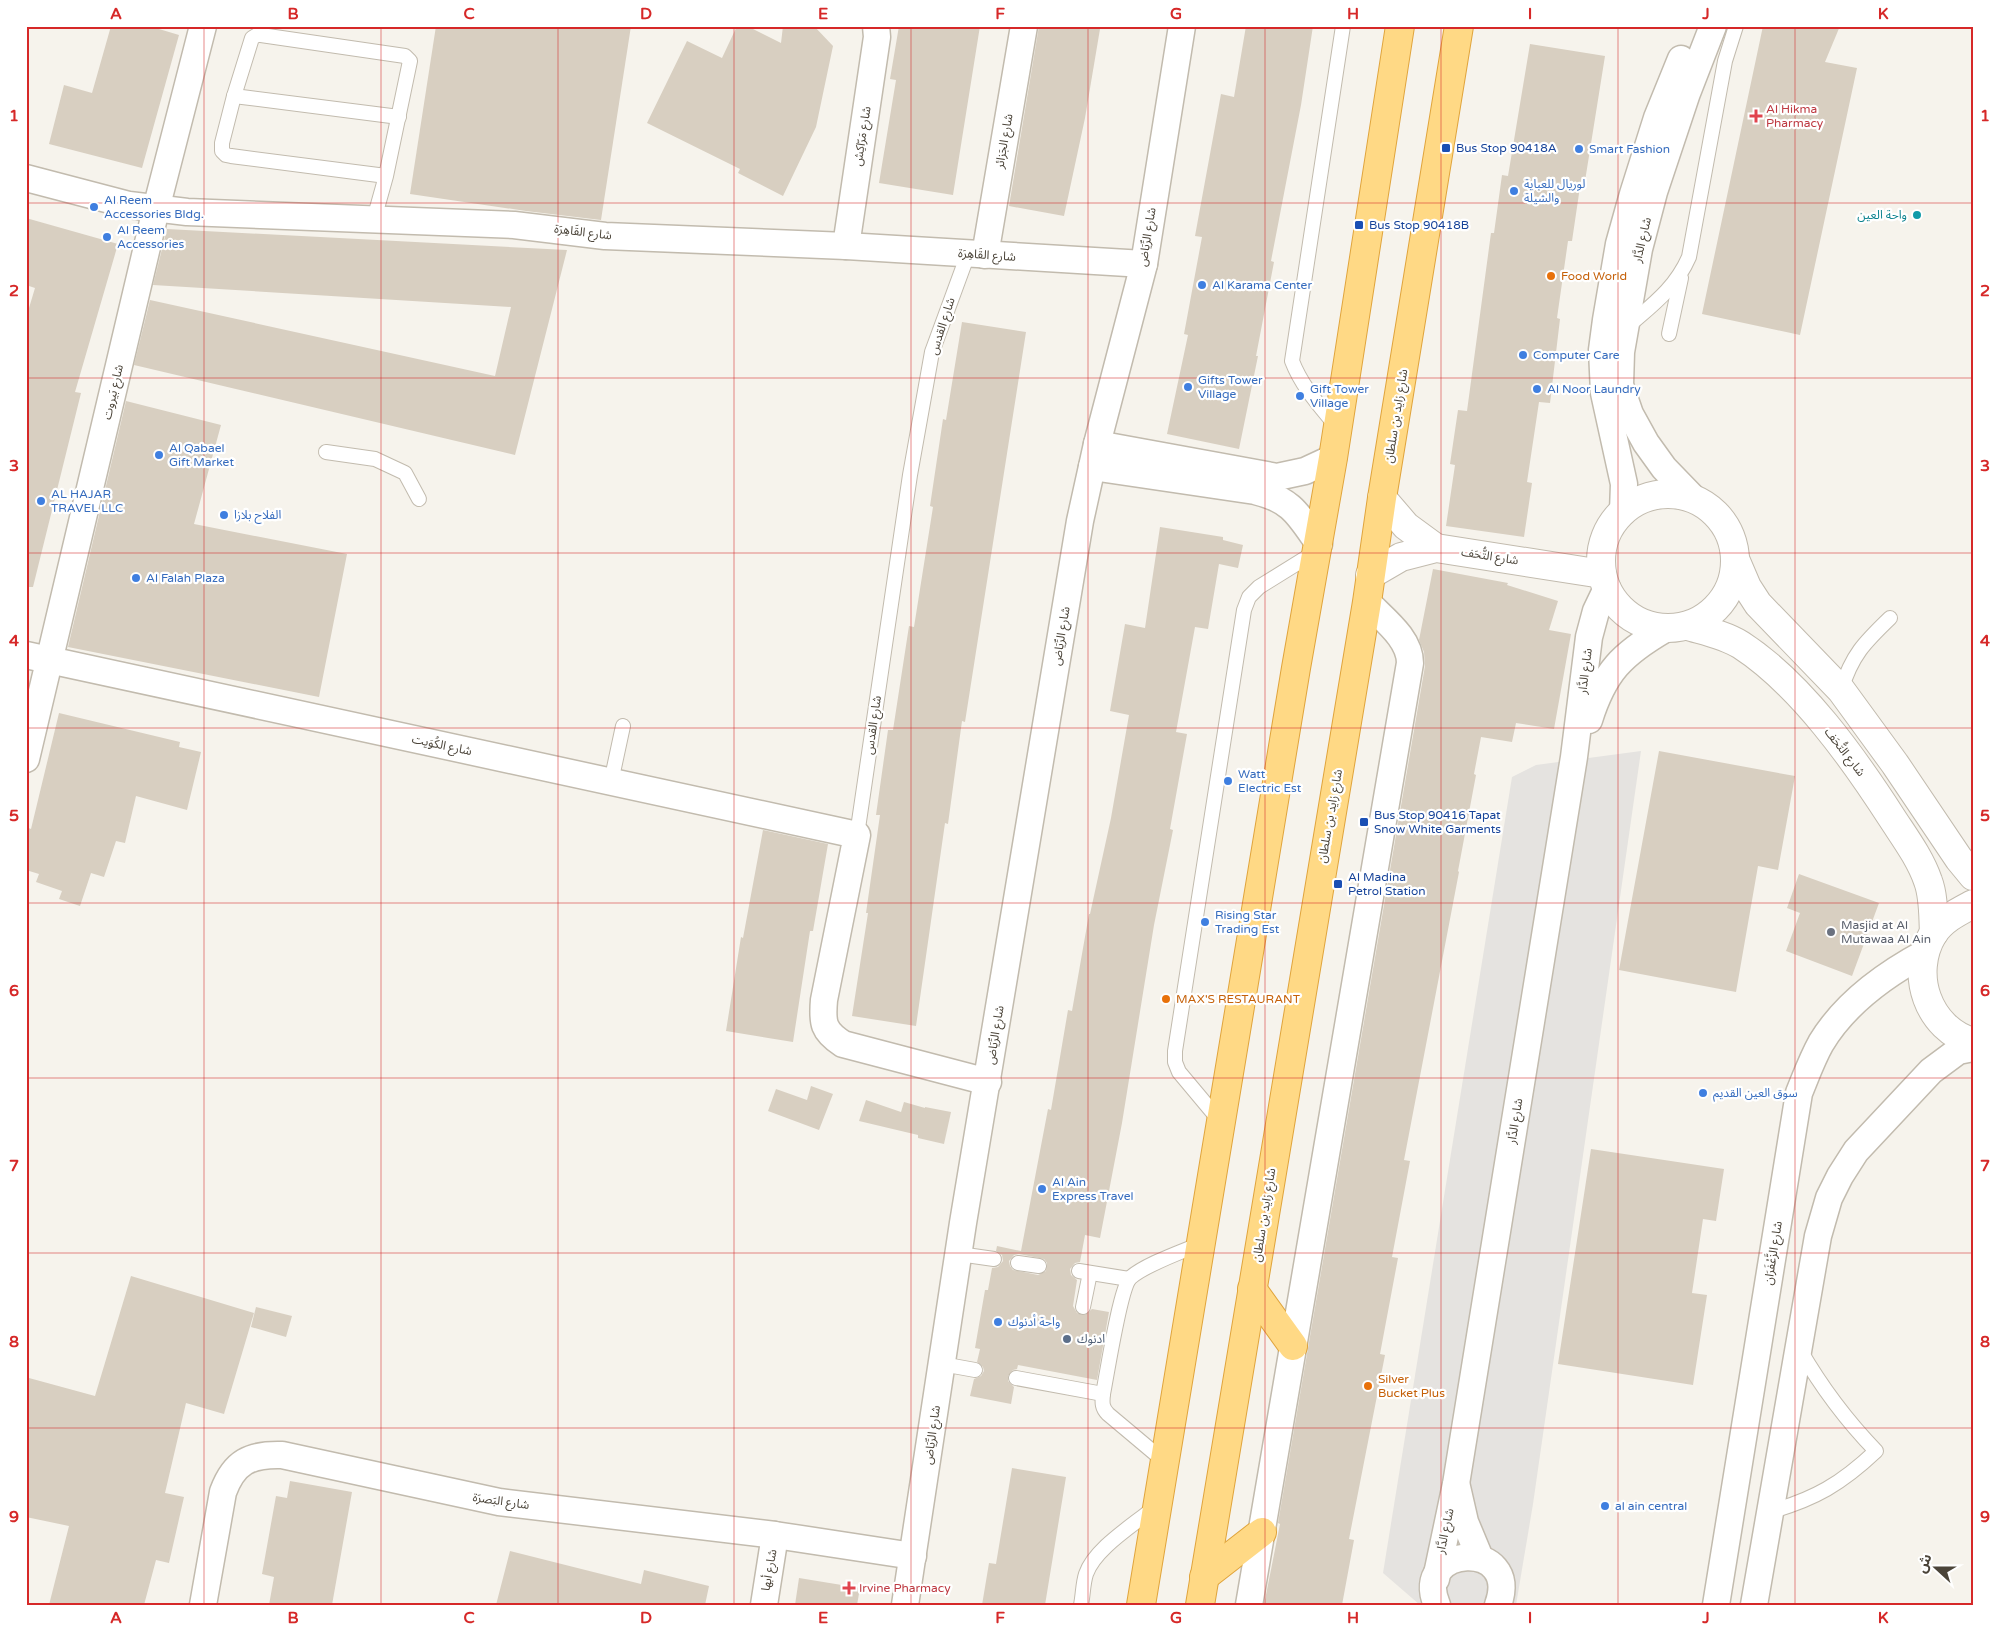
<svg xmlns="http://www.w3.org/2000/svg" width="1999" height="1631" font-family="'Varela Round','Noto Sans Arabic',sans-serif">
	<rect width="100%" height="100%" fill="#f6f3ec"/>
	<!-- parking -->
	<polygon fill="#e5e3e0" points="1641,751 1533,1504 1516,1605 1420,1605 1383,1573 1512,777 1536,765"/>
	<!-- building -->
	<g fill="#d8cfc1" fill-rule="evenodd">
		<polygon points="111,26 149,26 179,35 142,168 49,144 64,85 92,93"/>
		<polygon points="436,26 631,26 601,220 526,211 410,194"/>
		<polygon points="737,26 747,26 781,43 783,26 814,26 833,46 816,127 783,196 738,173 740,169 647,123 687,41 722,58"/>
		<polygon points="899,26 980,26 953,195 879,183 896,80 890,79"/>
		<polygon points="1039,26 1085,26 1100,29 1085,118 1064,216 1009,206"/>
		<polygon points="1246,26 1313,26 1301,105 1271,261 1274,262 1256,356 1258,356 1239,449 1167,434 1188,335 1184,334 1202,237 1195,236 1221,94 1234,97"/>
		<polygon points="1763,26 1840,26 1825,62 1857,68 1800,335 1702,314"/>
		<polygon points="1530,44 1605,56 1585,181 1581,180 1572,241 1568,241 1557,318 1560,319 1550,403 1539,402 1527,482 1532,483 1524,537 1446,526 1455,465 1450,464 1458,410 1467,411 1491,233 1494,233 1502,175 1508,176"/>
		<polygon points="26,218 118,244 75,392 81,393 33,587 26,587 26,318 35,288 26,285"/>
		<polygon points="167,229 567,250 515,455 134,365 150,300 495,376 511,307 153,285"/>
		<polygon points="962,322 1026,332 965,722 962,721 948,824 945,823 916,1026 852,1016 868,913 866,913 880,815 876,815 888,730 893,730 909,626 914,627 933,507 930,506 943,419 946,420"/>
		<polygon points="126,401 221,425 194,524 347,554 319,697 68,647"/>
		<path d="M 1160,527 L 1223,537 L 1223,540 L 1243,545 L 1238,568 L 1219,564 L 1208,629 L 1195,627 L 1176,732 L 1187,734 L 1170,829 L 1173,830 L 1154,925 L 1122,1123 L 1100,1238 L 1085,1235 L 1080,1262 L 1075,1263 L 1070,1269 L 1071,1275 L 1077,1280 L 1073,1306 L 1077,1313 L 1085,1315 L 1092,1309 L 1109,1312 L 1097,1380 L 1018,1365 L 1017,1369 L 1013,1370 L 1008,1376 L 1008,1381 L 1014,1387 L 1011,1404 L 970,1396 L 974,1379 L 981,1376 L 984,1371 L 983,1367 L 977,1362 L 980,1349 L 975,1348 L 985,1290 L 988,1290 L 992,1268 L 998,1267 L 1003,1261 L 1002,1255 L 996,1251 L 997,1246 L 1021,1251 L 1048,1109 L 1051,1110 L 1068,1010 L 1072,1011 L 1089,914 L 1090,914 L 1111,818 L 1129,715 L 1110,711 L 1125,624 L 1145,628 ZM 1019,1254 L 1044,1259 L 1047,1263 L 1046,1271 L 1038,1275 L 1013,1270 L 1010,1266 L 1009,1261 L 1014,1255 Z"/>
		<polygon points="1433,569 1508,583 1507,585 1558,601 1549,630 1571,634 1554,729 1516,723 1512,742 1481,737 1474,774 1476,775 1458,871 1459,872 1404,1160 1410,1161 1392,1257 1398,1258 1380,1354 1385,1355 1349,1539 1354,1540 1342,1605 1264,1605 1280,1524 1278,1523 1425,666 1424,652 1419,640"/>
		<polygon points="59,713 180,742 179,747 201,752 187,810 136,796 125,843 116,841 104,877 91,873 80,906 59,899 62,891 36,882 39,874 26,870 26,827 31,829"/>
		<polygon points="1659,751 1795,776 1778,870 1758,866 1736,992 1619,970"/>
		<polygon points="763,830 828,844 813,931 810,931 793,1042 726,1031 741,937 743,938"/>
		<polygon points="1799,874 1879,903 1852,976 1786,951 1800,913 1787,908"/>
		<polygon points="811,1086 833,1094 819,1130 768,1111 776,1089 807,1100"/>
		<polygon points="866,1100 901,1112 904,1102 925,1108 925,1107 951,1112 944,1144 918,1138 918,1135 859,1121"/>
		<polygon points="1591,1149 1724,1169 1716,1221 1703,1219 1692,1293 1707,1295 1693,1385 1558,1364"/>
		<polygon points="131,1276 254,1313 224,1414 186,1403 165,1493 184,1497 169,1563 156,1560 144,1605 49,1605 69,1526 26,1517 26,1389 29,1378 95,1396"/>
		<polygon points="256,1307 292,1316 286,1337 251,1327"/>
		<polygon points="1012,1468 1066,1477 1045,1605 982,1605 989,1563 996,1564"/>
		<polygon points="290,1481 352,1492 332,1605 269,1605 274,1577 262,1574 276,1496 287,1498"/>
		<polygon points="510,1551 641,1584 644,1570 709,1586 705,1605 496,1605"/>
		<polygon points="799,1578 860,1588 857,1605 795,1605"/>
	</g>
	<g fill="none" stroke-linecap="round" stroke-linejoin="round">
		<!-- service casing -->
		<g stroke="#c2bbae" stroke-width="16">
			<g id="service">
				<polyline points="234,96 399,117"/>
				<polyline points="374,219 386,176 410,61 405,56 261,35 257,35 252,38 234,96 222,143 222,151 226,155 231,156 386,176"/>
				<path d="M 1627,327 C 1652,305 1675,289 1689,257 L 1725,61 L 1736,26"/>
				<polyline points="1669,334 1681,278"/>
				<path d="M 1337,427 C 1320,406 1302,387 1292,361 L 1343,26"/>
				<polyline points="326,452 375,459 405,473 419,499"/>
				<path d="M 1841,690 C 1852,655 1864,643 1890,618"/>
				<polyline points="611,782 623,726"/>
				<polyline points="857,835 910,475 932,352 968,254"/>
				<polyline points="1220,1121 1179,1072 1175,1062 1175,1051 1244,610 1249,597 1259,587 1317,551"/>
				<polyline points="959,1254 994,1259"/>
				<polyline points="1018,1263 1039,1266"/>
				<polyline points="1079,1271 1129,1279"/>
				<polyline points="1083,1307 1090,1273"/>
				<polyline points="942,1364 975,1370"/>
				<polyline points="1016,1378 1103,1394"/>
				<path d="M 1164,1461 L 1108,1414 C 1102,1408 1102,1403 1103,1394 C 1107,1374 1120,1289 1130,1278 C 1144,1265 1181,1252 1200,1244"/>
				<path d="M 1769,1512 C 1815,1499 1841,1484 1876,1451 C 1846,1420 1822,1388 1800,1350"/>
				<path d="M 1081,1605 C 1083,1595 1083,1583 1086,1574 C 1095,1548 1134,1525 1155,1507"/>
			</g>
		</g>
		<!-- minor casing -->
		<g stroke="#c2bbae" stroke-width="29">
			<g id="minor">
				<polyline points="26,178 129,205 187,212 514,225 605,236 846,246 1144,264"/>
				<polyline points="846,246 877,37 876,26"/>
				<polyline points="985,255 1024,26"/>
				<polyline points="1097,444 1277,477 1305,471 1333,458"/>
				<path d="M 1092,467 L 1255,491 C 1292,500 1298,514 1319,544"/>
				<polyline points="1694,499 1664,468 1646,443 1630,414 1620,385 1621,352 1639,249 1654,192 1687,93 1713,26"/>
				<polyline points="1623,512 1624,484 1604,393 1602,350 1606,320 1619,244 1633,194 1657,118 1681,59"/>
				<path d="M 26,655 L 857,835 L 824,1000 C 822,1023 823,1031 843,1044 L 988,1082"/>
				<path d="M 1589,720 C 1604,672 1622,654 1665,629"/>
				<polyline points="26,759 156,209 203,26"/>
				<polyline points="1457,1487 1465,1522 1480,1558"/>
				<polyline points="1436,1579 1456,1484 1574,757 1589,637 1596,611 1607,588"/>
				<path d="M 203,1605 L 223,1492 C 234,1462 250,1454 282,1455 L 499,1502 L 775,1535 L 913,1556"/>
				<polyline points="764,1605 775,1535"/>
				<polyline points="905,1605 963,1223 1080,521 1097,444 1144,264 1182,26"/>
				<path d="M 1249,1605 L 1410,663 C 1410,638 1383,619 1367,602"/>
				<path d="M 1437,1605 C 1411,1545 1522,1538 1498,1605"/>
				<path d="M 1716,1605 L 1799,1093 C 1806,1076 1812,1059 1821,1043 C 1845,1003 1884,975 1925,953"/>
				<polyline points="1754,1605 1818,1236 1829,1198 1840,1176 1856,1151 1931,1071 1958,1051 1973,1048"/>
			</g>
		</g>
		<!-- tertiary casing -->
		<g stroke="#c2bbae" stroke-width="30">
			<g id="tertiary">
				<circle cx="1668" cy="561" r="67"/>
				<polyline points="1382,498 1406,526 1436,548"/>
				<polyline points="1735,559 1747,587 1758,604 1841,690 1895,764 1959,859 1973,876"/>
				<polyline points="1370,575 1401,557 1436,548 1602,574"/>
				<path d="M 1688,626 C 1705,631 1725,635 1741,645 C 1801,684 1854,759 1892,818 C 1905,838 1920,858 1928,881 C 1934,897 1933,916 1934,933"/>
				<path d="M 1973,904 C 1958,912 1943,919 1933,934 C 1909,974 1928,1029 1973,1042"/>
			</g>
		</g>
		<!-- trunk casing -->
		<g stroke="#e0a43c" stroke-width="30">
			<g id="trunk">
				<polyline points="1252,1289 1293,1346"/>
				<polyline points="1204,1577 1262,1532"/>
				<polyline points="1141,1605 1296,668 1333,458 1400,26"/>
				<polyline points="1200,1605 1367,602 1382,498 1459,26"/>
			</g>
		</g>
		<!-- service -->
		<use href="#service" stroke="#fff" stroke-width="14"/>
		<!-- minor -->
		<use href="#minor" stroke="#fff" stroke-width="26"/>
		<!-- tertiary -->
		<use href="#tertiary" stroke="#fff" stroke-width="28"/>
		<!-- trunk -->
		<use href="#trunk" stroke="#ffd985" stroke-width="28"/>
	</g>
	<!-- grid -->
	<path fill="none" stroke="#d62828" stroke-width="1" stroke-opacity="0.55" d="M 204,26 L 204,1605M 381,26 L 381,1605M 558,26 L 558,1605M 734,26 L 734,1605M 911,26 L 911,1605M 1088,26 L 1088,1605M 1265,26 L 1265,1605M 1441,26 L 1441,1605M 1618,26 L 1618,1605M 1795,26 L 1795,1605M 26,203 L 1973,203M 26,378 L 1973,378M 26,553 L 1973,553M 26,728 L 1973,728M 26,903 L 1973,903M 26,1078 L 1973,1078M 26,1253 L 1973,1253M 26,1428 L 1973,1428"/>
	<!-- markers -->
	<g fill="#e0444e" stroke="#fff" stroke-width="2">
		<path d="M1753.5 108.5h5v5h5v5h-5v5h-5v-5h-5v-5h5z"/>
		<path d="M846.5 1580.5h5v5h5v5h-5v5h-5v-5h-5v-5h5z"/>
	</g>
	<g fill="#1a4fb4" stroke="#fff" stroke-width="2">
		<rect x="1441" y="143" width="10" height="10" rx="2.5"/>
		<rect x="1354" y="220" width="10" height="10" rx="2.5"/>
		<rect x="1359" y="817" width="10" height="10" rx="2.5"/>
		<rect x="1333" y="879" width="10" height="10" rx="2.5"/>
	</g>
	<g fill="#3f7fe0" stroke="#fff" stroke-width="2">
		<circle cx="1579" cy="149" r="5"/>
		<circle cx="1514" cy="191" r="5"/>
		<circle cx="94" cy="207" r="5"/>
		<circle cx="107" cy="237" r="5"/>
		<circle cx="1202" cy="285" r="5"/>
		<circle cx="1523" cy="355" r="5"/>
		<circle cx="1188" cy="387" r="5"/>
		<circle cx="1537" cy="389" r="5"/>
		<circle cx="1300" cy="396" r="5"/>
		<circle cx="159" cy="455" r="5"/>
		<circle cx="41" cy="501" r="5"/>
		<circle cx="224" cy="515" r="5"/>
		<circle cx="136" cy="578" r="5"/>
		<circle cx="1228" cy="781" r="5"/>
		<circle cx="1205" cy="922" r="5"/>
		<circle cx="1703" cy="1093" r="5"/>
		<circle cx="1042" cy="1189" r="5"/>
		<circle cx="998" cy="1322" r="5"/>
		<circle cx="1605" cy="1506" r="5"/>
	</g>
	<circle fill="#0f9aa8" stroke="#fff" stroke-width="2" cx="1917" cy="215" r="5"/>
	<g fill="#e8710a" stroke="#fff" stroke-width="2">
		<circle cx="1551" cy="276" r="5"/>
		<circle cx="1166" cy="999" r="5"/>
		<circle cx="1368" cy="1386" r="5"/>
	</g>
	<circle fill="#6b7280" stroke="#fff" stroke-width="2" cx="1831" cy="932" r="5"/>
	<circle fill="#5c6f8a" stroke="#fff" stroke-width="2" cx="1067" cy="1339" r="5"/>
	<g text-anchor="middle" stroke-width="4.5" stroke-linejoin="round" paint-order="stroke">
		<!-- health labels -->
		<g font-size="12" fill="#be3a42" stroke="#fff" text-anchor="start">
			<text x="1766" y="113">Al Hikma<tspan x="1766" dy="14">Pharmacy</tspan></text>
			<text x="859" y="1592">Irvine Pharmacy</text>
		</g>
		<!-- street labels -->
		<g font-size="12" fill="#4b4439" stroke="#fff">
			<text transform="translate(862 136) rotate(-81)" y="4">شارع مَرّاكِش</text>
			<text transform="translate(1004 141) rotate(-80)" y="4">شارع الجَزائر</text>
			<text transform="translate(583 232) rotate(7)" y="4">شارع القَاهِرَة</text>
			<text transform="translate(1147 237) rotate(-81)" y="4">شارع الرِّيَاض</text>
			<text transform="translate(1642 240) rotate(-77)" y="4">شارع الدَّار</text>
			<text transform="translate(987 255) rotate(4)" y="4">شارع القَاهِرَة</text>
			<text transform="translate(942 326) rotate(-72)" y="4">شارع القدس</text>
			<text transform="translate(113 392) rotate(-77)" y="4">شارع بَيروت</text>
			<text transform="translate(1396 416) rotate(-81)" y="4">شارع زايد بن سلطان</text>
			<text transform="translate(1490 556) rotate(9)" y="4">شارع التُّحَف</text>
			<text transform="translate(1061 636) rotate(-81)" y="4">شارع الرِّيَاض</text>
			<text transform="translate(1585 671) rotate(-83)" y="4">شارع الدَّار</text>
			<text transform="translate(873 725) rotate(-82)" y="4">شارع القدس</text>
			<text transform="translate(442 745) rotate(12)" y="4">شارع الكُوَيت</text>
			<text transform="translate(1845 752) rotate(52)" y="4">شارع التُّحَف</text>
			<text transform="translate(1330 816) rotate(-80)" y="4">شارع زايد بن سلطان</text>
			<text transform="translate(995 1035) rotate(-81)" y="4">شارع الرِّيَاض</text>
			<text transform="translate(1515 1121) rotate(-81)" y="4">شارع الدَّار</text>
			<text transform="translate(1264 1215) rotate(-81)" y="4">شارع زايد بن سلطان</text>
			<text transform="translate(1773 1253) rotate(-81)" y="4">شارع الزَّعْفَرَان</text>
			<text transform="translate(932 1435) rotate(-82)" y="4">شارع الرِّيَاض</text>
			<text transform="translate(501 1501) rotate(8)" y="4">شارع البَصرَة</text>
			<text transform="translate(1445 1531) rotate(-78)" y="4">شارع الدَّار</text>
			<text transform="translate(769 1570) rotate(-80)" y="4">شارع أبها</text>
		</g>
		<!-- transit labels -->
		<g font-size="12" fill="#164399" stroke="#fff" text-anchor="start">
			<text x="1456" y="152">Bus Stop 90418A</text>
			<text x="1369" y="229">Bus Stop 90418B</text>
			<text x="1374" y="819">Bus Stop 90416 Tapat<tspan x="1374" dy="14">Snow White Garments</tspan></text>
			<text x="1348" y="881">Al Madina<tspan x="1348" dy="14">Petrol Station</tspan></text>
		</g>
		<!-- shop labels -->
		<g font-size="12" fill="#366cbe" stroke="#fff" text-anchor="start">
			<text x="1589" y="153">Smart Fashion</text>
			<text x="1524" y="188">لوريال للعباية<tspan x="1524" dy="14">والشيلة</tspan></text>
			<text x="104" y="204">Al Reem<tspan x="104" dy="14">Accessories Bldg.</tspan></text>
			<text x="117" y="234">Al Reem<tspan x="117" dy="14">Accessories</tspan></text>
			<text x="1212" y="289">Al Karama Center</text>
			<text x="1533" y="359">Computer Care</text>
			<text x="1198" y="384">Gifts Tower<tspan x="1198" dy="14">Village</tspan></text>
			<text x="1310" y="393">Gift Tower<tspan x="1310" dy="14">Village</tspan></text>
			<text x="1547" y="393">Al Noor Laundry</text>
			<text x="169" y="452">Al Qabael<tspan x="169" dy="14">Gift Market</tspan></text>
			<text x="51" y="498">AL HAJAR<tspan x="51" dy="14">TRAVEL LLC</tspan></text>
			<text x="234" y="519">الفلاح بلازا</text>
			<text x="146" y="582">Al Falah Plaza</text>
			<text x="1238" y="778">Watt<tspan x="1238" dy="14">Electric Est</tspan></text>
			<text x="1215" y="919">Rising Star<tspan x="1215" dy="14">Trading Est</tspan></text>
			<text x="1713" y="1097">سوق العين القديم</text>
			<text x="1052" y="1186">Al Ain<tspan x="1052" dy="14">Express Travel</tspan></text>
			<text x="1008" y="1326">واحة أدنوك</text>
			<text x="1615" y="1510">al ain central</text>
		</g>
		<!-- culture labels -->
		<g font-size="12" fill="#0d838f" stroke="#fff" text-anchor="end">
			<text x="1907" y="219">واحة العين</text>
		</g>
		<!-- food labels -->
		<g font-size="12" fill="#c56008" stroke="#fff" text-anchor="start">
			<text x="1561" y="280">Food World</text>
			<text x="1176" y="1003">MAX'S RESTAURANT</text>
			<text x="1378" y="1383">Silver<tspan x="1378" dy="14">Bucket Plus</tspan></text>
		</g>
		<!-- worship labels -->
		<g font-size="12" fill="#5b616d" stroke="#fff" text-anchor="start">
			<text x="1841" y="929">Masjid at Al<tspan x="1841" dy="14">Mutawaa Al Ain</tspan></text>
		</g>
		<!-- service labels -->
		<g font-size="12" fill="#4e5e75" stroke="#fff" text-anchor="start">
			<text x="1077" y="1343">ادنوك</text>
		</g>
	</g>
	<!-- border -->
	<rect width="1999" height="1631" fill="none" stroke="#ffffff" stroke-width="55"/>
	<!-- north arrow -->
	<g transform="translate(1936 1568) rotate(291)" stroke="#ffffff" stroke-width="4" paint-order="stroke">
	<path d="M0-4L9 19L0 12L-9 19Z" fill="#4b4439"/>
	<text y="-8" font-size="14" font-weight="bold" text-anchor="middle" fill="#4b4439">ش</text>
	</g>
	<rect x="28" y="28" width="1944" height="1576" fill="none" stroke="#d62828" stroke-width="2"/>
	<g font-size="16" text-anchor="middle" font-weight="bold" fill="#d62828">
		<text x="116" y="19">A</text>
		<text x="293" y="19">B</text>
		<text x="469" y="19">C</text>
		<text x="646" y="19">D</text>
		<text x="823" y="19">E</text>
		<text x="1000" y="19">F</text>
		<text x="1176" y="19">G</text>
		<text x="1353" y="19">H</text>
		<text x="1530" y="19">I</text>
		<text x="1706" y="19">J</text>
		<text x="1883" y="19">K</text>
		<text x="14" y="121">1</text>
		<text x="1985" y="121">1</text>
		<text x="14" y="296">2</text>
		<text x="1985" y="296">2</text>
		<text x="14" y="471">3</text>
		<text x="1985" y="471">3</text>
		<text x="14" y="646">4</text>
		<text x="1985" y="646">4</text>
		<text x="14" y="821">5</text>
		<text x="1985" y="821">5</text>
		<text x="14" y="996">6</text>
		<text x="1985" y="996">6</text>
		<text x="14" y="1171">7</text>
		<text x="1985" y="1171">7</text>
		<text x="14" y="1347">8</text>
		<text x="1985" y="1347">8</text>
		<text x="14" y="1522">9</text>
		<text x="1985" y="1522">9</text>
		<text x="116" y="1623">A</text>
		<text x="293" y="1623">B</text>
		<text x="469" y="1623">C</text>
		<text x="646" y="1623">D</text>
		<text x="823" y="1623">E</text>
		<text x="1000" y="1623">F</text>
		<text x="1176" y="1623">G</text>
		<text x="1353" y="1623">H</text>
		<text x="1530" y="1623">I</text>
		<text x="1706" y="1623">J</text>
		<text x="1883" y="1623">K</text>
	</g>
</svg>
